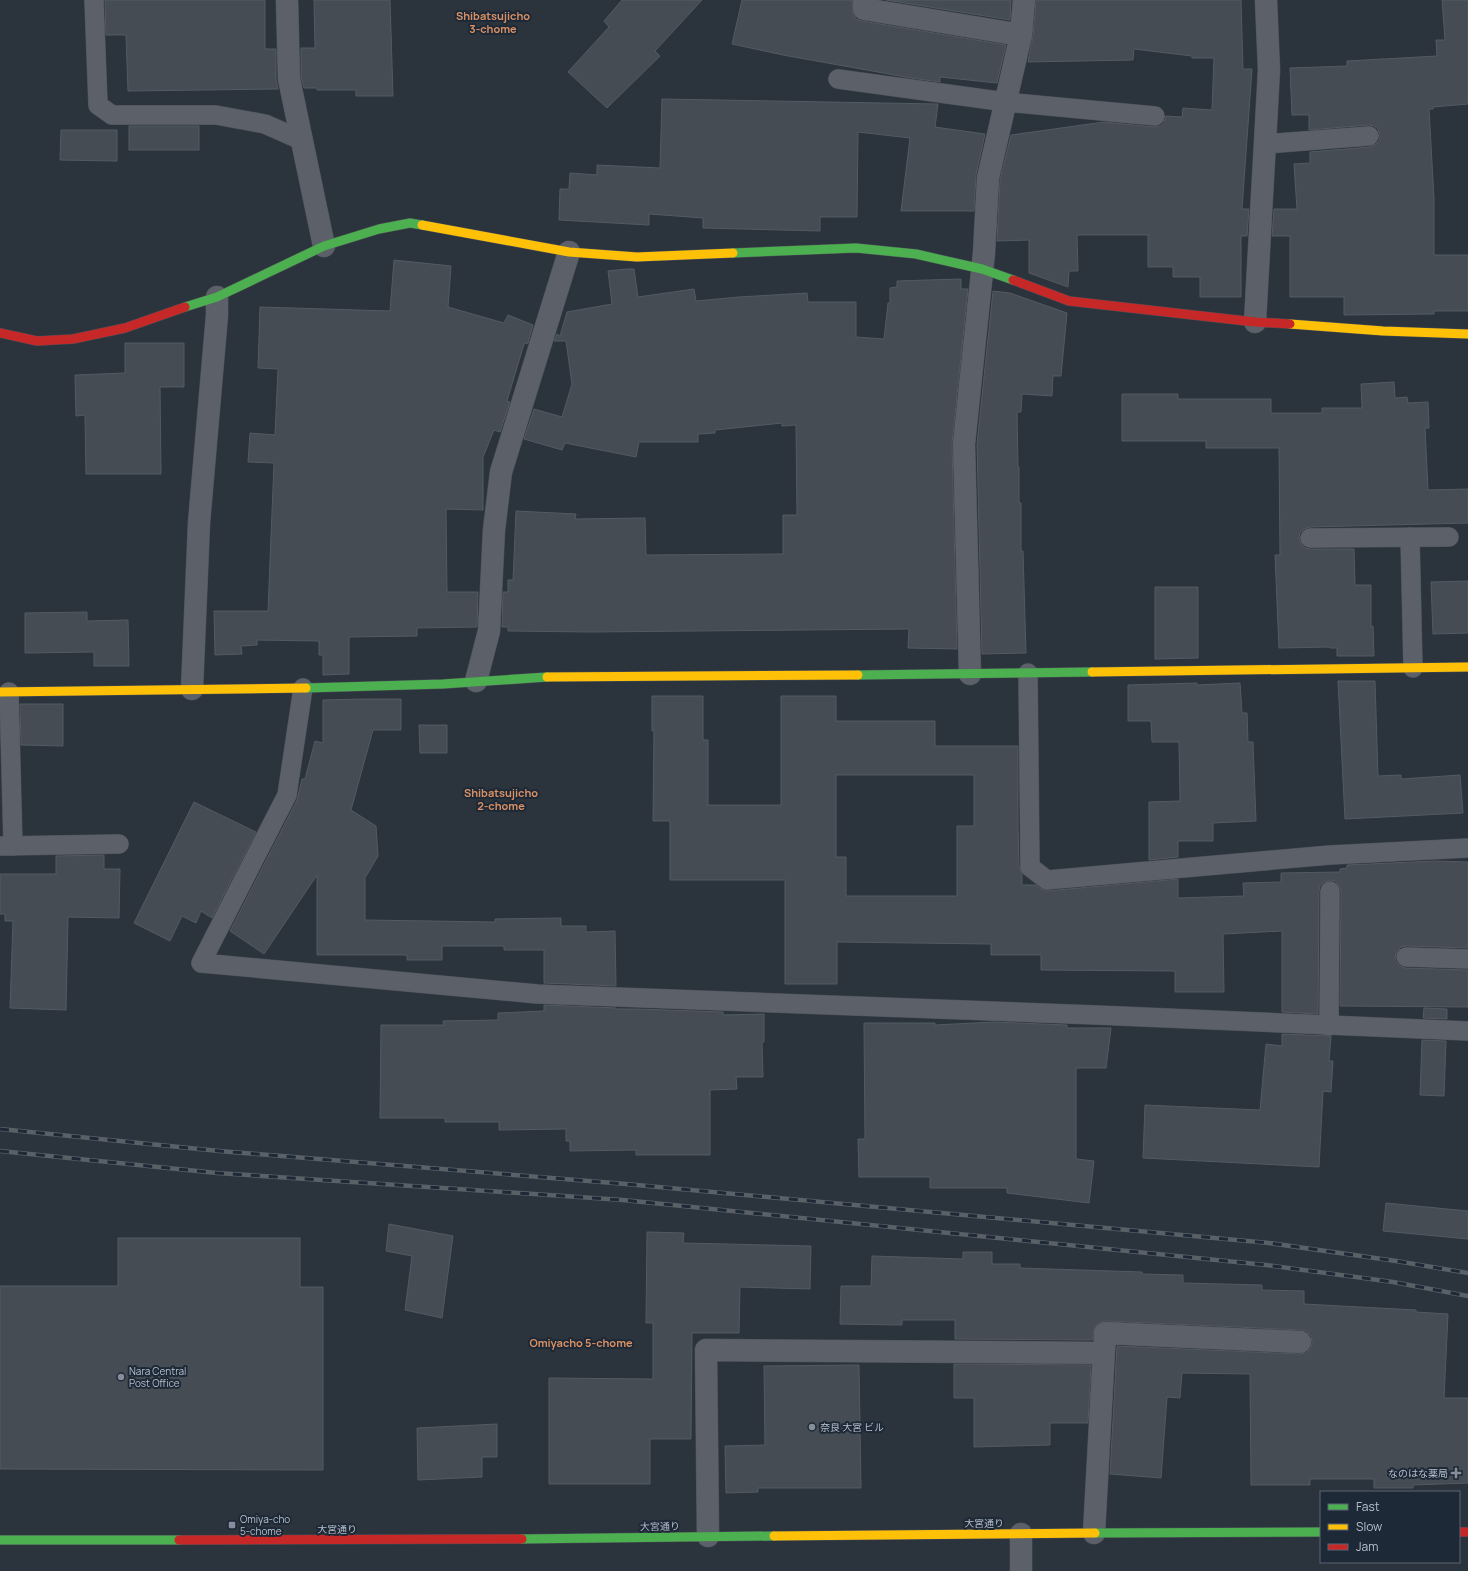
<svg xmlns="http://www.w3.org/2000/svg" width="1468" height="1571" font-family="Manrope,'Noto Sans JP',sans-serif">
	<rect width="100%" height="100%" fill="#2b333c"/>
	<!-- building -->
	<g fill="#454c54" stroke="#535a63" fill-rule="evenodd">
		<polygon points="105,0 265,0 265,49 276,49 276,79 278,89 128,91 126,35 106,35"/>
		<polygon points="314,0 390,0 393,96 356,96 356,90 317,90 317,88 304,88 301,78 301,48 315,48"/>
		<polygon points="622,0 702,0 655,51 660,56 607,108 568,72 609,27 604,21"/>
		<polygon points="742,0 852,0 853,14 856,19 862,21 1006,45 997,83 940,77 940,82 911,78 783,55 732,44"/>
		<polygon points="886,0 1011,0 1010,20"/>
		<polygon points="1036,0 1241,0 1243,69 1252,69 1242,209 1249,209 1247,236 1241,236 1241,297 1200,297 1200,277 1173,277 1173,267 1148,267 1148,235 1077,235 1078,271 1069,271 1068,287 1029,273 1029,240 997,241 1000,180 1011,135 1104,122 1154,127 1160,126 1164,123 1166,116 1182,117 1183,108 1212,110 1214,58 1192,58 1192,56 1134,49 1133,60 1028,62 1033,36"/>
		<polygon points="1442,0 1468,0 1468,104 1433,107 1433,109 1429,109 1434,199 1434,255 1468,255 1468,311 1434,311 1434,314 1344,315 1344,297 1290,297 1290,236 1272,236 1274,209 1297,209 1294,164 1310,163 1310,152 1370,147 1375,145 1379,141 1380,136 1378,129 1374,126 1369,125 1309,130 1309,115 1292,115 1290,68 1347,66 1347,61 1437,56 1436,40 1445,40"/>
		<polygon points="662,99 938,104 935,127 985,134 976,175 974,211 901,211 910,138 858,132 857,217 820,217 820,231 703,228 703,218 649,214 649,225 559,220 560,189 569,189 570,173 597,175 597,165 660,168"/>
		<rect x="129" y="126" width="70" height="24"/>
		<polygon points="61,130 117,130 117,161 60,160"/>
		<polygon points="394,260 451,266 448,307 504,323 508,315 533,325 528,343 524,344 507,401 510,402 500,432 494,430 483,457 483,510 446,509 447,592 478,592 477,627 417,628 417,636 349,637 349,674 323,675 323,655 319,655 319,641 257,640 257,645 241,646 242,654 215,655 214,611 268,611 274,463 248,462 250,433 275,435 278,369 258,368 260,307 390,311"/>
		<polygon points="627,269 634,269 638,297 694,289 696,301 739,297 807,293 808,302 856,302 856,337 884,339 888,303 890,303 890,288 897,287 897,281 961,279 961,289 968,289 952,444 957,649 908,648 909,629 591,632 508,631 508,627 502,627 503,592 508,592 508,580 513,580 516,511 576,514 575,519 645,518 646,555 783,554 783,515 797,515 796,425 782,426 782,423 715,430 715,433 698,434 698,442 639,442 636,457 565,443 562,450 524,439 534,409 562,417 572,384 566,341 554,341 557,334 560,336 567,312 612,304 608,271"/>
		<polygon points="993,291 1010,293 1067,313 1061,376 1053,376 1052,396 1022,394 1021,412 1017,412 1018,467 1019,467 1019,503 1021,503 1021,551 1023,551 1026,653 982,654 977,444"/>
		<polygon points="125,343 184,343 184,387 160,387 161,474 86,474 85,415 76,416 75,375 125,373"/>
		<polygon points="1394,382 1395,398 1407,397 1408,403 1428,402 1429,428 1425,428 1428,490 1468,489 1468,523 1310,527 1304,529 1300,533 1299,538 1301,544 1305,548 1310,549 1354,549 1355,585 1371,585 1371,627 1373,626 1374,656 1337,656 1337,648 1330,648 1330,647 1279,648 1275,555 1280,555 1279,448 1206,448 1206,441 1122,441 1122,394 1178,394 1178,399 1271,399 1271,413 1322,413 1322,408 1362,408 1361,384"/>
		<polygon points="1468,581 1468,633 1433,634 1431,582"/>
		<polygon points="1155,587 1198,587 1198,658 1155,659"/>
		<polygon points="87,612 87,621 128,620 129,666 94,666 94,652 25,653 25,613"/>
		<polygon points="1338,681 1375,681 1378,776 1401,775 1401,779 1460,775 1463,813 1345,819"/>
		<polygon points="1197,683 1197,685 1240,683 1242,713 1247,713 1248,742 1253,742 1256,821 1213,823 1213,841 1178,841 1178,857 1149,860 1149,802 1180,801 1179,742 1152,742 1151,721 1128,721 1128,685"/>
		<path d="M 652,696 L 703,696 L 703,740 L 708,740 L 708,805 L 781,805 L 781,696 L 836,696 L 836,721 L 935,721 L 935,746 L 1018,746 L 1018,826 L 1019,867 L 1022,874 L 1022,885 L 1036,885 L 1041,889 L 1047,891 L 1178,879 L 1178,898 L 1244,896 L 1243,883 L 1281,882 L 1281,873 L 1340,872 L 1340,869 L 1347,868 L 1347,865 L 1436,861 L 1468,862 L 1468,948 L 1406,946 L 1401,947 L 1397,951 L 1395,957 L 1396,962 L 1400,966 L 1405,968 L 1468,970 L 1468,1007 L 1340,1006 L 1341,891 L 1339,885 L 1335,881 L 1330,880 L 1324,882 L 1320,886 L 1319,891 L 1318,1014 L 1282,1012 L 1282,931 L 1223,934 L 1224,992 L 1175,992 L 1175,971 L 1041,970 L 1041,955 L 991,955 L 991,944 L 837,942 L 837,984 L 785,984 L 785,880 L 670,880 L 670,821 L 653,821 L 654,731 L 652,731 ZM 836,775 L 974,775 L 974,826 L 957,826 L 957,896 L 846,896 L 846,857 L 836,857 Z"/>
		<polygon points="363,699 401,699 401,730 373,730 351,810 376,826 378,856 365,878 365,920 495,922 495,919 561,918 561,926 586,926 586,932 615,931 616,986 544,983 544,950 504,950 504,946 442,946 442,960 407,960 407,955 317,955 317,875 264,954 230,931 297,800 302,779 305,779 315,741 323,743 323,700"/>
		<polygon points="20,704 63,704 63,746 21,745"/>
		<polygon points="419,725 447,725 447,753 420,753"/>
		<polygon points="194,802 256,832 212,918 201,911 196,923 182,916 170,941 134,923"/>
		<polygon points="104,855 104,869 120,869 119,918 68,917 66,1010 10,1008 13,921 5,921 5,914 0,914 0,874 56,874 56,856"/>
		<polygon points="544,1005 616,1008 616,1009 637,1009 723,1012 723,1015 764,1014 764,1042 762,1042 763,1077 736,1077 737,1089 710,1090 710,1155 636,1155 636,1150 570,1151 570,1141 566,1141 566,1129 499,1130 499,1122 445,1122 445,1118 380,1118 381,1025 444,1025 443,1021 498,1020 498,1013 544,1011"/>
		<polygon points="1424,1008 1447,1009 1447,1019 1423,1018"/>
		<polygon points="993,1022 1067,1025 1067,1028 1111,1028 1106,1068 1076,1068 1076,1159 1094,1161 1089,1203 1007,1193 1007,1188 930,1188 930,1177 859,1177 858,1139 865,1139 864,1023 935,1023 935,1025"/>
		<polygon points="1282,1034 1331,1036 1329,1061 1333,1061 1331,1092 1323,1091 1319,1167 1143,1158 1145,1105 1260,1110 1266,1044 1282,1046"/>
		<polygon points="1422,1040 1446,1041 1444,1096 1420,1095"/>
		<polygon points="1386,1203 1468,1211 1468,1239 1383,1231"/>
		<polygon points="389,1224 453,1236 442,1318 405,1310 412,1256 386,1251"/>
		<polygon points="647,1232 684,1233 683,1243 811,1246 810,1289 740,1287 739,1333 692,1333 691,1439 650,1439 650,1484 549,1484 549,1378 653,1379 653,1323 646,1323"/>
		<polygon points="118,1238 300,1238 300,1287 323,1287 323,1470 0,1469 0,1286 118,1286"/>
		<polygon points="963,1252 992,1252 992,1264 1020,1264 1020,1268 1142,1272 1142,1274 1183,1275 1183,1283 1262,1285 1262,1290 1304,1291 1304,1304 1416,1310 1416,1312 1448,1314 1444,1398 1468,1398 1468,1483 1413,1485 1413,1488 1374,1488 1374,1479 1310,1479 1310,1485 1251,1485 1250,1374 1182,1373 1180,1398 1167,1397 1161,1478 1110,1474 1117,1346 1299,1354 1306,1353 1311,1348 1312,1343 1311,1336 1306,1331 1301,1330 1106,1321 1100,1322 1095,1326 1092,1340 955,1339 955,1320 902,1320 902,1325 840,1324 841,1286 871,1286 872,1256 963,1259"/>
		<polygon points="954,1364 1091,1365 1088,1423 1050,1423 1050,1445 974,1447 974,1398 954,1398"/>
		<polygon points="859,1365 861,1488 758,1488 758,1492 726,1493 725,1446 765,1445 764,1366"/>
		<polygon points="497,1424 497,1457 482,1457 482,1477 418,1480 417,1428"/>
	</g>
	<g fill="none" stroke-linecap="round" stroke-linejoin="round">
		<!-- lane casing -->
		<g stroke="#4a4f56" stroke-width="20">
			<g id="lane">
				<polyline points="94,0 98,105 112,115 216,115 265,124 301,140"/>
				<polyline points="838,79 1006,102 1155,116"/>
				<polyline points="1265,144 1369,136"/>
				<polyline points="1410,537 1413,668"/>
				<polyline points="1310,538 1449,537"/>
				<polyline points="1028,673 1030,867 1047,880 1330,855 1468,848"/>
				<polyline points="303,688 287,795 201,963 537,994 1096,1015 1468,1031"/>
				<polyline points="9,692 13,846"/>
				<polyline points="1,846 119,844"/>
				<polyline points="1406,957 1468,959"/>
				<polyline points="1329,1026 1330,891"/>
			</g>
		</g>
		<!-- street casing -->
		<g stroke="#4a4f56" stroke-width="23">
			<g id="street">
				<polyline points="287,0 289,79 324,246"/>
				<polyline points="864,0 864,9 1021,35"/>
				<polyline points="1255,322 1269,70 1266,0"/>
				<polyline points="970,674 964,444 984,253 988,178 1021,35 1024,0"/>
				<polyline points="476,681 489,631 494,530 501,472 569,252"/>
				<polyline points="192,689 199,523 217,315 217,297"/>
				<polyline points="1094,1533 1105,1333 1300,1342"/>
				<polyline points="1021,1534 1021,1571"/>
				<polyline points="708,1536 706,1350 1103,1353"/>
			</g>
		</g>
		<!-- fast casing -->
		<g stroke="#4a4f56" stroke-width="10">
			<g id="fast">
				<polyline points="733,253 856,248 916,254 982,269 1013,280"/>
				<polyline points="185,307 217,297 324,246 379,229 410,223 422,225"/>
				<polyline points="858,675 1092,672"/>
				<polyline points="306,688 443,684 547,677"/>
				<polyline points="1095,1533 1321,1532"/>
				<polyline points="522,1539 774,1536"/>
				<polyline points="0,1540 179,1540"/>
			</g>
		</g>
		<!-- slow casing -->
		<g stroke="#4a4f56" stroke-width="10">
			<g id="slow">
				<polyline points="422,225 569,252 637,257 733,253"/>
				<polyline points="1290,324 1383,331 1468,334"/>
				<polyline points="1092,672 1468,667"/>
				<polyline points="547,677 858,675"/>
				<polyline points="0,692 306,688"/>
				<polyline points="774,1536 1095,1533"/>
			</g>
		</g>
		<!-- jam casing -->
		<g stroke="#4a4f56" stroke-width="10">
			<g id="jam">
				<polyline points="1013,280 1069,301 1255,322 1290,324"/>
				<polyline points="0,333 37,341 73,339 125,328 185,307"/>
				<polyline points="1459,1532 1468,1532"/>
				<polyline points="179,1540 522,1539"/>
			</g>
		</g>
		<!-- lane -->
		<use href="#lane" stroke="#5c6169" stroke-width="19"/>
		<!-- street -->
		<use href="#street" stroke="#5c6169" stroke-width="22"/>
		<!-- fast -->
		<use href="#fast" stroke="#4caf50" stroke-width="9"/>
		<!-- slow -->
		<use href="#slow" stroke="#ffc107" stroke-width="9"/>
		<!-- jam -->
		<use href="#jam" stroke="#c62828" stroke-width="9"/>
		<!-- rail casing -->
		<g stroke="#5a6067" stroke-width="4.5">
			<g id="rail">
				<polyline points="0,1129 219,1151 626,1184 1269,1243 1396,1261 1468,1273"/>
				<polyline points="0,1151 217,1173 623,1200 1266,1265 1393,1282 1468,1296"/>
			</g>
		</g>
		<!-- rail -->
		<use href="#rail" stroke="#1e2937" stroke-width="3" stroke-dasharray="9" stroke-linecap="butt"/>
	</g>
	<!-- markers -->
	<g fill="#858e9a" stroke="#1e2937" stroke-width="1.5">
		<circle cx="121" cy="1377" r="4"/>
		<circle cx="812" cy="1427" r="4"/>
		<path d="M1454 1467h4v4h4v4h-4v4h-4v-4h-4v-4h4z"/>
		<rect x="228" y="1521" width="8" height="8" rx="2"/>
	</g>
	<g text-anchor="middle" stroke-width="4" stroke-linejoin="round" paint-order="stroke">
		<!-- poi labels -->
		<g font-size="10" fill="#b6bfcc" stroke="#1e2937" text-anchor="start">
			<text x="129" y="1375">Nara Central<tspan x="129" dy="12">Post Office</tspan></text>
			<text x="820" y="1431">奈良 大宮 ビル</text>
			<text x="1448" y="1477" text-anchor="end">なのはな薬局</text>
			<text x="240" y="1523">Omiya-cho<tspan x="240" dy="12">5-chome</tspan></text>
		</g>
		<!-- street labels -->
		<g font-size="10" fill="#b6bfcc" stroke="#1e2937">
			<text x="984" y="1527">大宮通り</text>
			<text transform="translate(660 1526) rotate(-1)" y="4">大宮通り</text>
			<text x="337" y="1533">大宮通り</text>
		</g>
		<!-- neighbourhood labels -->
		<g font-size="11" font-weight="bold" fill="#da9163" stroke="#1e2937">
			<text x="493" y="20">Shibatsujicho<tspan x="493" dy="13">3-chome</tspan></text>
			<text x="501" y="797">Shibatsujicho<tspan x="501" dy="13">2-chome</tspan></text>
			<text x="581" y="1347">Omiyacho 5-chome</text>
		</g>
	</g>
	<!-- legend -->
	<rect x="1320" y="1491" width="140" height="72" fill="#1e2937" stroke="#5b6573"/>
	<rect x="1328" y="1504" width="20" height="6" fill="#4caf50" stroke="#5b6573"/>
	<text x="1356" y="1511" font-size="12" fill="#b6bfcc">Fast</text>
	<rect x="1328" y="1524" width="20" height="6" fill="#ffc107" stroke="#5b6573"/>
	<text x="1356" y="1531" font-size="12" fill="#b6bfcc">Slow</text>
	<rect x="1328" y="1544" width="20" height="6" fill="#c62828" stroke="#5b6573"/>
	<text x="1356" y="1551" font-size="12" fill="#b6bfcc">Jam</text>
</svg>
